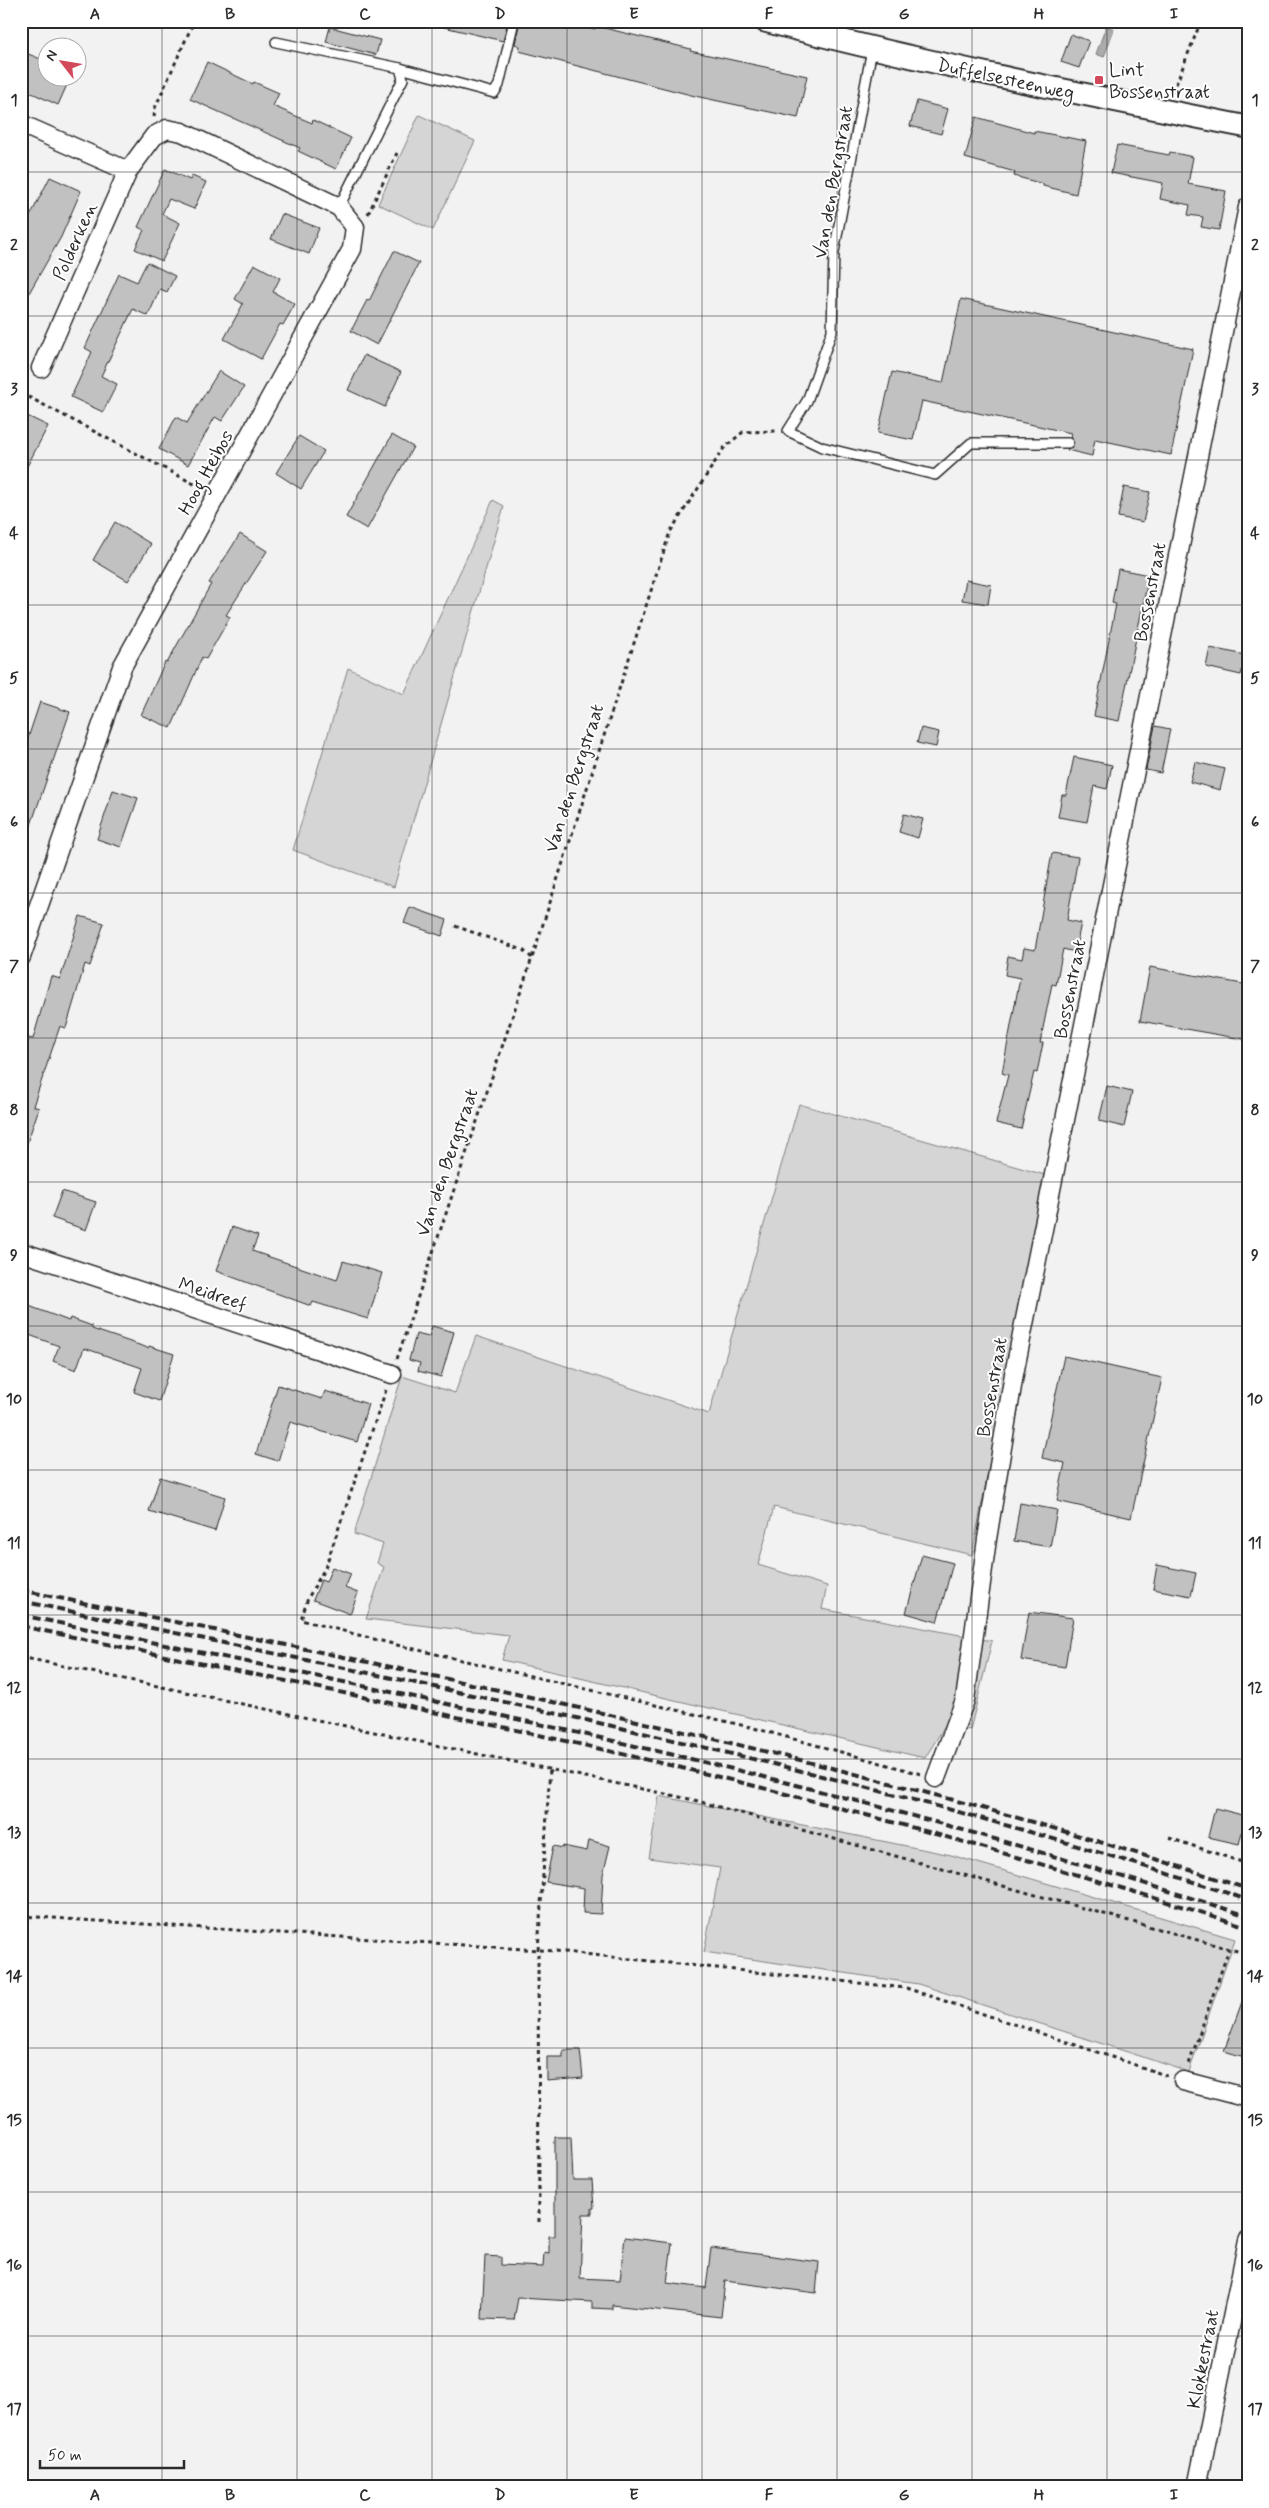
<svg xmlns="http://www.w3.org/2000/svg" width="1269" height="2508" font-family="Mynerve,sans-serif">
	<rect width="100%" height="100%" fill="#f2f2f2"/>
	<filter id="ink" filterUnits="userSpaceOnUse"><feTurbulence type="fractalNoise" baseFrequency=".02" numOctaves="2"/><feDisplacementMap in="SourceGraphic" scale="10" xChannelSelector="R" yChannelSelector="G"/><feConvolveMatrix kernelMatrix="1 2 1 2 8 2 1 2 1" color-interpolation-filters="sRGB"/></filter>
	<g filter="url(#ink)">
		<!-- green -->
		<g fill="#d5d5d5" stroke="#808080">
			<polygon points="419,115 475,141 433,230 378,204"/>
			<polygon points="493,500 504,506 394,887 293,850 348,668 404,694"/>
			<polygon points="799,1104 1045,1175 972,1555 774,1507 758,1565 827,1586 822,1609 992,1641 970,1730 946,1724 925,1758 502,1660 509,1635 366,1619 384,1567 377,1563 383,1544 354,1534 402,1376 455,1393 476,1336 709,1414"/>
			<polygon points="659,1796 951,1855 1235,1939 1189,2072 918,1984 704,1952 720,1868 649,1858"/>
		</g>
		<!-- water -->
		<polygon fill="#ababab" stroke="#787878" points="1106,26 1114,29 1104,57 1096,54"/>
		<!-- building -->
		<g fill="#c1c1c1" stroke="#2b2b2b">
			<polygon points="445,21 508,21 503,41 444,27"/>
			<polygon points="520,21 562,21 595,29 596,26 691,49 690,51 807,76 798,118 695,96 519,51 520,46 515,44"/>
			<polygon points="330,27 380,40 376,55 326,42"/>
			<polygon points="1071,34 1089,41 1079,68 1061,62"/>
			<polygon points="21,51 48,62 48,78 70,78 58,105 21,88"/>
			<polygon points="207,62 253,84 254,82 279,93 273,106 312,123 313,120 351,138 336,169 298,151 300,148 190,99"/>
			<polygon points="917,101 948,109 941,134 910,126"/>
			<polygon points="976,117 1034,133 1034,131 1086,141 1076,194 1043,186 1043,184 1014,176 1015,172 965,158"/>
			<polygon points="1117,145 1169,155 1170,152 1193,157 1188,184 1226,191 1219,230 1201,227 1203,217 1188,215 1190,205 1160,199 1163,183 1111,173"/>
			<polygon points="165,169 190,180 192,176 206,182 194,209 169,199 162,214 180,223 162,261 135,249 144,230 138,227"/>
			<polygon points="50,177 81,191 61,237 21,307 21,234"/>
			<polygon points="282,214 319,228 309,254 271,239"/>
			<polygon points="394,251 419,263 377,345 351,331 367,300 369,301"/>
			<polygon points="147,262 175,276 167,292 160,289 148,316 133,309 101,376 117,384 103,412 71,397 92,352 85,348 119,274 137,282"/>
			<polygon points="254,264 280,278 273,292 295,304 283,325 280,324 261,359 224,339 243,304 235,299"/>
			<polygon points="961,299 1193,349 1171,455 1095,439 1092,456 1067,450 1074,443 1070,437 1071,433 922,401 913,440 878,433 892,372 943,383"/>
			<polygon points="364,355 401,372 385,407 348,390"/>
			<polygon points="219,371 244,387 222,421 215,417 188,465 159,449 176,417 187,423"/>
			<polygon points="21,413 48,426 21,478"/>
			<polygon points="392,435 413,447 367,529 346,517"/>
			<polygon points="299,436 324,451 301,489 276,473"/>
			<polygon points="1124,487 1150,492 1143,522 1118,517"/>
			<polygon points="115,522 151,544 128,581 93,560"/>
			<polygon points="240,534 267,551 226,615 230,617 206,659 202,657 171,728 141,715 165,662 167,663 211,584 209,583"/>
			<polygon points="1118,569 1149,575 1119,721 1094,716 1116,604 1112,603"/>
			<polygon points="966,580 991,585 988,604 962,600"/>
			<polygon points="1210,648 1246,655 1241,675 1206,667"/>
			<polygon points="40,702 70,712 24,845 21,844 21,766 28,748 25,747"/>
			<polygon points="1155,726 1170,729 1161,773 1146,770"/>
			<polygon points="921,728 939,732 936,747 917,743"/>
			<polygon points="1074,757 1112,765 1107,789 1094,786 1087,822 1058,817 1062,795 1066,795"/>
			<polygon points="1195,762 1225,769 1220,790 1190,782"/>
			<polygon points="113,790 138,798 121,847 97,839"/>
			<polygon points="904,814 923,819 918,838 899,832"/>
			<polygon points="1052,853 1078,857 1067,920 1081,923 1075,952 1063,949 1056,985 1052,984 1040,1043 1043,1043 1037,1073 1034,1072 1021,1129 996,1123 1008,1075 1002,1073 1020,978 1005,975 1008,956 1022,959 1024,948 1035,950"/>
			<polygon points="410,907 447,920 442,936 404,923"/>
			<polygon points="80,916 104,923 90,966 85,964 66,1028 60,1026 33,1106 39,1108 24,1152 21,1152 21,1061 29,1038 33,1039 51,976 60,979"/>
			<polygon points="1150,967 1248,985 1248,1040 1140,1021"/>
			<polygon points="1107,1086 1132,1092 1124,1127 1099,1121"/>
			<polygon points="62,1191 96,1202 86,1230 52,1218"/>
			<polygon points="232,1227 258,1236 252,1251 337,1280 343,1261 382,1273 368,1319 313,1302 311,1306 216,1271"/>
			<polygon points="21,1303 69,1321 70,1318 92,1326 92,1329 148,1348 149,1346 174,1354 159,1401 134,1392 142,1368 84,1348 76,1370 53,1361 59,1346 21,1332"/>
			<polygon points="432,1326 454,1332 441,1377 418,1371 420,1363 409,1360 416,1334 429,1337"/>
			<polygon points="1064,1356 1162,1378 1131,1518 1057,1501 1065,1463 1042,1458"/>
			<polygon points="278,1385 322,1399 325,1391 368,1404 357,1442 290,1422 278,1461 256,1454"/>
			<polygon points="160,1477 225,1497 215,1531 149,1511"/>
			<polygon points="1020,1503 1057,1510 1050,1547 1014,1541"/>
			<polygon points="922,1555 953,1563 937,1622 906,1613"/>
			<polygon points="1157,1565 1196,1573 1191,1596 1153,1589"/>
			<polygon points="332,1567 351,1574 345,1588 358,1593 350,1614 313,1600 321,1580 326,1582"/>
			<polygon points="1029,1612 1073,1618 1065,1667 1021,1660"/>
			<polygon points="1215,1808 1246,1816 1239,1844 1208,1837"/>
			<polygon points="589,1840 610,1846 603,1875 601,1914 583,1913 584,1888 546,1882 553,1846 563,1848 563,1846 587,1851"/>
			<polygon points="1246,1991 1248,1991 1248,2058 1224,2051"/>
			<polygon points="563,2050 580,2050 583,2078 547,2081 547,2057 563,2057"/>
			<polygon points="555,2137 571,2137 573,2180 592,2180 594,2208 592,2208 592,2214 583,2214 580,2278 620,2280 625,2237 672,2243 667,2283 706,2288 711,2248 819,2262 816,2293 725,2281 721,2317 612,2305 612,2309 592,2308 592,2302 518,2298 514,2320 482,2319 485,2256 501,2257 501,2265 543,2267 544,2252 549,2253 549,2236 555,2236"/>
		</g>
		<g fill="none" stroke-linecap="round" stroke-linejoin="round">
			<!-- service casing -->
			<g stroke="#2b2b2b" stroke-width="12">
				<g id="service">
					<polyline points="276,42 400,68 403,79 339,207"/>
					<polyline points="872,49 834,252 832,331 807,401 788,431 822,447 935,475 971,443 1068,443"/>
					<polyline points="400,68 494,93 499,85 514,21"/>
				</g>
			</g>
			<!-- minor casing -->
			<g stroke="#2b2b2b" stroke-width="21">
				<g id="minor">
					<polyline points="835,40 840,21"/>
					<polyline points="21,124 128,171"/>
					<polyline points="21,957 122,667 352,249 355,227 339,207 182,132 167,129 154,136 128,171 41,368"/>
					<polyline points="21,1252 392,1374"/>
					<polyline points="936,1778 965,1700 987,1539 1014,1374 1248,207"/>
					<polyline points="1183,2081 1248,2098"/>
					<polyline points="1197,2487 1248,2240"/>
				</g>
			</g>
			<!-- tertiary casing -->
			<g stroke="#2b2b2b" stroke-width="25">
				<path id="tertiary" d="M 765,21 C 925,63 1086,95 1248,127"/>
			</g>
			<!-- path -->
			<g stroke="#2b2b2b" stroke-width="3" stroke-dasharray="4 4" stroke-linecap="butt">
				<polyline points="1173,92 1201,21"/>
				<polyline points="154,117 155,108 194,21"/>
				<polyline points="368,214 397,153"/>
				<polyline points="21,393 200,487"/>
				<polyline points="455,926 523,950 532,958"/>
				<polyline points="397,1359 532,958 670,532 724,448 743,432 777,431"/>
				<polyline points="386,1390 325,1568 308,1598 301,1620 397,1645 750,1727 921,1774"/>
				<polyline points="21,1657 694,1800 1248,1954"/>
				<polyline points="1169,1838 1248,1864"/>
				<polyline points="21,1916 555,1951 906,1988 1168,2076"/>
				<polyline points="1189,2064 1229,1949"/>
				<polyline points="539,2222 538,1950 550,1769"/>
			</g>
			<!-- service -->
			<use href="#service" stroke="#fff" stroke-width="9"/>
			<!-- minor -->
			<use href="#minor" stroke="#fff" stroke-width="18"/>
			<!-- tertiary -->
			<use href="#tertiary" stroke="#fff" stroke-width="21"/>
			<!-- rail -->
			<g stroke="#2b2b2b" stroke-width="4" stroke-dasharray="8 4" stroke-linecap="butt">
				<path d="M 21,1590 C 433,1676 848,1755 1248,1889"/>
				<path d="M 21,1601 C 433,1687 848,1765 1248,1900"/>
				<path d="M 21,1615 C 235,1660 449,1702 661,1752 C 859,1798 1054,1854 1248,1916"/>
				<path d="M 21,1626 C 235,1671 449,1713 661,1763 C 859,1810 1054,1866 1248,1927"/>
			</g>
		</g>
	</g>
	<!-- grid -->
	<path fill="none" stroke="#2b2b2b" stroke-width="1" stroke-opacity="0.55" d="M 162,21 L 162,2487M 297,21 L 297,2487M 432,21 L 432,2487M 567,21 L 567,2487M 702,21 L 702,2487M 837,21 L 837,2487M 972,21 L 972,2487M 1107,21 L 1107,2487M 21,172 L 1248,172M 21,316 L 1248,316M 21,460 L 1248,460M 21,605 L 1248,605M 21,749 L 1248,749M 21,893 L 1248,893M 21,1038 L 1248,1038M 21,1182 L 1248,1182M 21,1326 L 1248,1326M 21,1470 L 1248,1470M 21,1615 L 1248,1615M 21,1759 L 1248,1759M 21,1903 L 1248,1903M 21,2048 L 1248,2048M 21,2192 L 1248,2192M 21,2336 L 1248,2336"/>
	<!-- markers -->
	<rect fill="#d1495b" stroke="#fff" stroke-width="2" x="1094" y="75" width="10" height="10" rx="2.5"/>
	<g text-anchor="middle" stroke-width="4" stroke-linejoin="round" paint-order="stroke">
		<!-- poi labels -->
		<g font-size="19" fill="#2b2b2b" stroke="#fff" text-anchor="start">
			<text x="1109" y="76">Lint<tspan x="1109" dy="22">Bossenstraat</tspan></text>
		</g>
		<!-- street labels -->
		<g font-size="19" fill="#2b2b2b" stroke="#fff">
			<text transform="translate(1006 78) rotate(12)" y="7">Duffelsesteenweg</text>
			<text transform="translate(832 182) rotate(-80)" y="7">Van den Bergstraat</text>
			<text transform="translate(74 241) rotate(-66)" y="7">Polderken</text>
			<text transform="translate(205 472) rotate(-61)" y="7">Hoog Heibos</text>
			<text transform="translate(1149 592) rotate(-79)" y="7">Bossenstraat</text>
			<text transform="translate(573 778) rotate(-72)" y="7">Van den Bergstraat</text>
			<text transform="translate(1069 989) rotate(-79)" y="7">Bossenstraat</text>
			<text transform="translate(446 1162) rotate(-71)" y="7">Van den Bergstraat</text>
			<text transform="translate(213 1293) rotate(18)" y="7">Meidreef</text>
			<text transform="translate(991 1387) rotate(-80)" y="7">Bossenstraat</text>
			<text transform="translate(1202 2359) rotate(-79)" y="7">Klokkestraat</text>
		</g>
	</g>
	<!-- margin -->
	<rect width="1269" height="2508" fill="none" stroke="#fff" stroke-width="55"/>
	<!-- north arrow -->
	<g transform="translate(62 62) rotate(301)"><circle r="24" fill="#ffffff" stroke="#aaaaaa"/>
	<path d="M0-4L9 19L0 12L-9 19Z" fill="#d1495b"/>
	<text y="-8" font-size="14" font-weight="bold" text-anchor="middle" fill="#2b2b2b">N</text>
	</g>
	<!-- scale -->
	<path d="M40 2460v8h144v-8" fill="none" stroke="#2b2b2b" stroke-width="2.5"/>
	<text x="48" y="2460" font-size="15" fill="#2b2b2b" stroke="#ffffff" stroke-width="4" paint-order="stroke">50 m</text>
	<rect x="28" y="28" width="1214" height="2452" fill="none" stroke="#2b2b2b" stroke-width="2"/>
	<g font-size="16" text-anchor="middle" font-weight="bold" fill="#2b2b2b">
		<text x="95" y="19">A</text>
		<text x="230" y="19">B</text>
		<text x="365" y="19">C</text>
		<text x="500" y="19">D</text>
		<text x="634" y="19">E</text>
		<text x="769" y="19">F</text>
		<text x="904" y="19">G</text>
		<text x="1039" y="19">H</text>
		<text x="1174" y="19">I</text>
		<text x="14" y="105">1</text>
		<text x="1255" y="105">1</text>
		<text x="14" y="250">2</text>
		<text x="1255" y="250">2</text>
		<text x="14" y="394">3</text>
		<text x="1255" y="394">3</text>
		<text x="14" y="538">4</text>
		<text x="1255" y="538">4</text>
		<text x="14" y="683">5</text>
		<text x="1255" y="683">5</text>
		<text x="14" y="827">6</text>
		<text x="1255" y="827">6</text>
		<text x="14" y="971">7</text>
		<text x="1255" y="971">7</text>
		<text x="14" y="1115">8</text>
		<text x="1255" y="1115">8</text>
		<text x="14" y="1260">9</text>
		<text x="1255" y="1260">9</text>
		<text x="14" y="1404">10</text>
		<text x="1255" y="1404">10</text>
		<text x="14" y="1548">11</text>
		<text x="1255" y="1548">11</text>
		<text x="14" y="1693">12</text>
		<text x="1255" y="1693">12</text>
		<text x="14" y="1837">13</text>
		<text x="1255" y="1837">13</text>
		<text x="14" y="1981">14</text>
		<text x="1255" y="1981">14</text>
		<text x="14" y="2125">15</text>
		<text x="1255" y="2125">15</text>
		<text x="14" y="2270">16</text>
		<text x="1255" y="2270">16</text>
		<text x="14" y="2414">17</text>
		<text x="1255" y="2414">17</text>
		<text x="95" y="2500">A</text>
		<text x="230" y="2500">B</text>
		<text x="365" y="2500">C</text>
		<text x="500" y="2500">D</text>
		<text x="634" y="2500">E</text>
		<text x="769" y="2500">F</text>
		<text x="904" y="2500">G</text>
		<text x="1039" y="2500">H</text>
		<text x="1174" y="2500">I</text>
	</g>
</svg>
